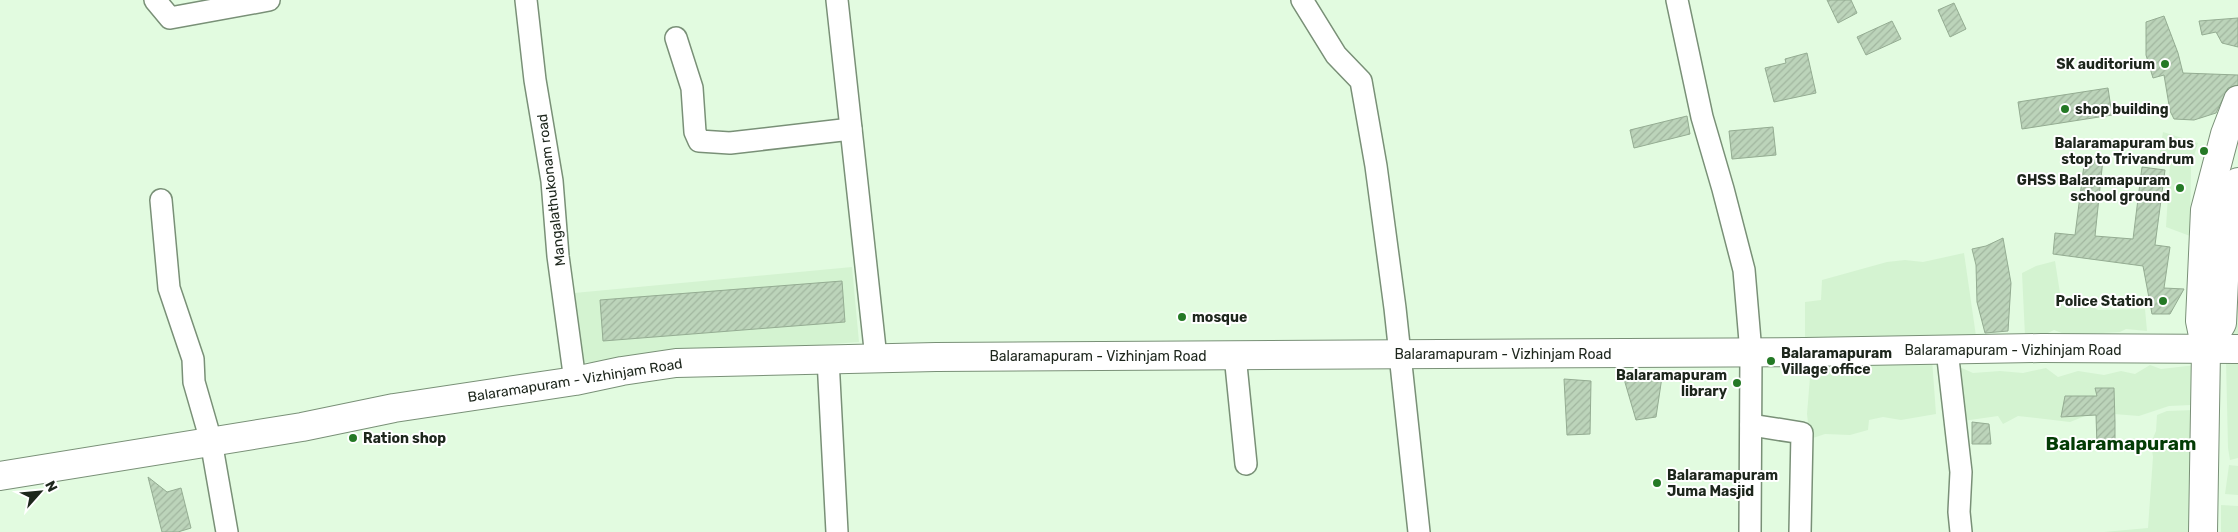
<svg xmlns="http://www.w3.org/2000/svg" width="2238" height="532" font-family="Rubik,sans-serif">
	<defs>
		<pattern id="building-hatch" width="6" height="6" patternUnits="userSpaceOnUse" patternTransform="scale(1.25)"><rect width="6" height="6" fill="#bcd4ba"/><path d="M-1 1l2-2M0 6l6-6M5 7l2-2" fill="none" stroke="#a1b69f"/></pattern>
	</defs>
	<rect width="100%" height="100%" fill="#e2fbe0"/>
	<!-- built -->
	<g fill="#d4f3d1">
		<polygon points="2163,132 2198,143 2191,166 2190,236 2166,227 2170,164 2158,163"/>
		<polygon points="2238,236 2238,335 2227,335"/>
		<polygon points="1964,253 1976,336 1805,341 1805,302 1821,300 1822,280 1887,262 1905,260 1923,262"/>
		<polygon points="2055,261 2062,306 2092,306 2098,310 2145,309 2147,331 2126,329 2120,332 2067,335 2054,330 2044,335 2025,336 2022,273 2036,266"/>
		<polygon points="852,267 859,342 580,363 574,293"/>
		<polygon points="1932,359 1936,414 1901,420 1883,417 1869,420 1868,430 1850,435 1825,434 1810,439 1807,414 1810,377 1805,361"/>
		<polygon points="2238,359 2238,458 2230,460 2228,448 2226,361"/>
		<polygon points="1955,365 1973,373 2000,371 2023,373 2046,368 2058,377 2078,371 2104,375 2121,371 2135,374 2150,365 2161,369 2196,365 2191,405 2169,406 2139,416 2114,414 2085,416 2070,422 2018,416 2003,424 1998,416 1963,421"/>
		<polygon points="2194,410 2197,532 2104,532 2148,528 2153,457 2151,443 2156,431 2157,415 2167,411"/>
		<polygon points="2229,465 2238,466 2238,495 2225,494"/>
		<polygon points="2221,505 2238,506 2238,532 2221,532"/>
	</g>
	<!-- building -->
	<g fill="url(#building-hatch)" stroke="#94ac92">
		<polygon points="1827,0 1851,0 1857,13 1838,23"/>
		<polygon points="1954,3 1966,29 1950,37 1938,10"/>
		<polygon points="2164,16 2178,53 2183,73 2238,75 2238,85 2228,88 2216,113 2194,120 2174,119 2170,111 2164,75 2153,78 2146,55 2146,22"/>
		<polygon points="2238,18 2238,47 2222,43 2216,32 2202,35 2199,21"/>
		<polygon points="1892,21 1901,39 1866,55 1857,37"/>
		<polygon points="1807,53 1816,93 1774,102 1765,68 1786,63 1785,59"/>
		<polygon points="2108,88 2112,115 2022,129 2018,102"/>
		<polygon points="1687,116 1690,134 1634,148 1630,130"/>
		<polygon points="1773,127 1776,155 1732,159 1729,131"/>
		<polygon points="2085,157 2103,159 2095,236 2133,239 2142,167 2165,170 2155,245 2170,247 2164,288 2184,289 2170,314 2152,314 2143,266 2053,254 2055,233 2075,235"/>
		<polygon points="2003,238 2011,283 2008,331 1985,333 1977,302 1976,265 1972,249 1986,246"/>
		<polygon points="842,281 845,322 603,341 600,300"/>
		<polygon points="1662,377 1656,417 1636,420 1624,379"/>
		<polygon points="1564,379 1591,381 1590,434 1567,435"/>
		<polygon points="2095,388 2114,388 2115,422 2115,442 2097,446 2096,415 2061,417 2065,396 2097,396"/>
		<polygon points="1972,422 1989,424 1991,444 1972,444"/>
		<polygon points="148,477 167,492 181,488 191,528 178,532 162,532"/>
	</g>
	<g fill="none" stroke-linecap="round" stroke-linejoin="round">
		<!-- minor casing -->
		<g stroke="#799077" stroke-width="24">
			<g id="minor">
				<polyline points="155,0 170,18 269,0"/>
				<polyline points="526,0 535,80 552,181 558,256 575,381"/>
				<polyline points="837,0 876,358"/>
				<polyline points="1302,0 1336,55 1361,81 1376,166 1395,308 1419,532"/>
				<polyline points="1677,0 1702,117 1723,189 1744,270 1751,353 1750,532"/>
				<polyline points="676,38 692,88 695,132 699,141 730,143 851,129"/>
				<polyline points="161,200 169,288 193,359 194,382 211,441 227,532"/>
				<polyline points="1947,350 1961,472 1959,512 1961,532"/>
				<polyline points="1235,355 1246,464"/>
				<polyline points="828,359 837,532"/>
				<polyline points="1751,425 1802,433 1800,532"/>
			</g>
		</g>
		<!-- major casing -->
		<g stroke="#799077" stroke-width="30">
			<g id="major">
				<polyline points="2206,350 2222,323 2227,217 2238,182"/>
				<polyline points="0,476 302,427 394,408 575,381 622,371 676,363 936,357 1805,352 2041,348 2238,349"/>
				<polyline points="2203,532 2206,350 2200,321 2205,210 2225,134 2238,100"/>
			</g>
		</g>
		<!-- minor -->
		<use href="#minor" stroke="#fff" stroke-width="21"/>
		<!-- major -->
		<use href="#major" stroke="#fff" stroke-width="28"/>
	</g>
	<!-- markers -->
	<g fill="#247925" stroke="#fff" stroke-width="2">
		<circle cx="2165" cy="64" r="5"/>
		<circle cx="2065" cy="109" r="5"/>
		<circle cx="2204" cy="151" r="5"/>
		<circle cx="2180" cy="188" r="5"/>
		<circle cx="2163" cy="301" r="5"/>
		<circle cx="1182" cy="317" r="5"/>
		<circle cx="1771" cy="361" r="5"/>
		<circle cx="1737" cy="383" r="5"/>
		<circle cx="353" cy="438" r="5"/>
		<circle cx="1657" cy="483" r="5"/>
	</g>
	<g text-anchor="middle" stroke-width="4" stroke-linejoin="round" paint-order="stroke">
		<!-- poi labels -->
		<g font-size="14" font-weight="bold" fill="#1d261c" stroke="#fff" text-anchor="end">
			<text x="2155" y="69">SK auditorium</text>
			<text x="2075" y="114" text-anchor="start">shop building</text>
			<text x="2194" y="148">Balaramapuram bus<tspan x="2194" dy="16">stop to Trivandrum</tspan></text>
			<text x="2170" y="185">GHSS Balaramapuram<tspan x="2170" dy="16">school ground</tspan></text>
			<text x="2153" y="306">Police Station</text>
			<text x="1192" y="322" text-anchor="start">mosque</text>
			<text x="1781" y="358" text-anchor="start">Balaramapuram<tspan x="1781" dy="16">Village office</tspan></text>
			<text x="1727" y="380">Balaramapuram<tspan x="1727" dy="16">library</tspan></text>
			<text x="363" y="443" text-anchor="start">Ration shop</text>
			<text x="1667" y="480" text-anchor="start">Balaramapuram<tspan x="1667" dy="16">Juma Masjid</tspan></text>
		</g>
		<!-- street labels -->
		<g font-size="14" fill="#1d261c" stroke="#fff">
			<text transform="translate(551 190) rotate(-97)" y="5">Mangalathukonam road</text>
			<text x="2013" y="355">Balaramapuram - Vizhinjam Road</text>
			<text x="1503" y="359">Balaramapuram - Vizhinjam Road</text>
			<text x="1098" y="361">Balaramapuram - Vizhinjam Road</text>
			<text transform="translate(575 380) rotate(-9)" y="5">Balaramapuram - Vizhinjam Road</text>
		</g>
		<!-- district labels -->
		<g font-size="19" font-weight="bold" fill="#033c05" stroke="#fff">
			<text x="2121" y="450">Balaramapuram</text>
		</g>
	</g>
	<!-- north arrow -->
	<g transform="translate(40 492) rotate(63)" stroke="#ffffff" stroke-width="4" paint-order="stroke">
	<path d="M0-4L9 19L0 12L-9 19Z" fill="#1d261c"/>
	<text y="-8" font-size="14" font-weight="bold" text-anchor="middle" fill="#1d261c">N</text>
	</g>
</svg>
